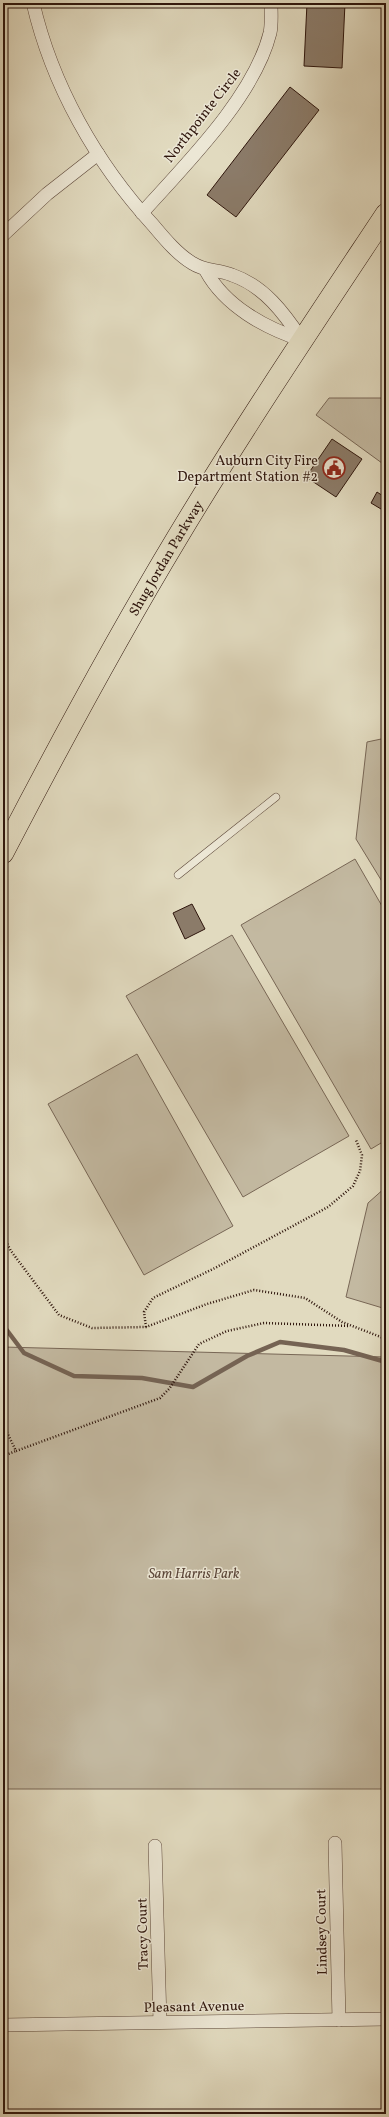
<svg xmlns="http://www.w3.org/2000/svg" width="389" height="2117" font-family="Vollkorn,serif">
	<rect width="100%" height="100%" fill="#e1dabf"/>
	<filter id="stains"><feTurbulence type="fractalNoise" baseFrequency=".005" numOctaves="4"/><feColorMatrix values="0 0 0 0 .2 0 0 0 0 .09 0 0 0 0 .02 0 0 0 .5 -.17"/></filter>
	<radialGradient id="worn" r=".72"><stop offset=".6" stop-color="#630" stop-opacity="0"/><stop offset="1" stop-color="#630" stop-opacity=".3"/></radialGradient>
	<!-- green -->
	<g fill="#c3b9a1" stroke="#786756">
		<polygon points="329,398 386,398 386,466 316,415"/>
		<polygon points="386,738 386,888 356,839 367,742"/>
		<polygon points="355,859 386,913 386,1140 371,1149 241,925"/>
		<polygon points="232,935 349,1136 243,1197 126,996"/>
		<polygon points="137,1054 233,1226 144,1275 48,1104"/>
		<polygon points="386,1187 386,1309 346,1297 368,1203"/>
		<polygon points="3,1347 386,1357 386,1789 3,1789"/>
	</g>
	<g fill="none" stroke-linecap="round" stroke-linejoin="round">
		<!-- stream -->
		<polyline stroke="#756353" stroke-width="4.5" points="3,1325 24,1353 74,1376 142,1378 193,1387 247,1356 280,1342 344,1350 386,1362"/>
	</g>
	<!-- building -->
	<g fill="#8b7b69" stroke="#2e150c">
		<polygon points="307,3 345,3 342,68 304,66"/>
		<polygon points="290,87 319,110 236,217 207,195"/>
		<polygon points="332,439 362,459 336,497 306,477"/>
		<polygon points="377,492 386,498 386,512 371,503"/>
		<polygon points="192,904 205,929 185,939 173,913"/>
	</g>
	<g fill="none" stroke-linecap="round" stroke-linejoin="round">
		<!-- service casing -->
		<g stroke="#5b4639" stroke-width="8">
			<polyline id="service" points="178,875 276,797"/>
		</g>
		<!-- minor casing -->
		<g stroke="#5b4639" stroke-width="14">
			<g id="minor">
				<path d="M 33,3 C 52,85 96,163 153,225 C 164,238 177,254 192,263 C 206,272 217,269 232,275 C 264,286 284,313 302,340"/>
				<path d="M 142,213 C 185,165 254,97 270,33 C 272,24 271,13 271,3"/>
				<polyline points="3,235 47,194 98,154"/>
				<path d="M 206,271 C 225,306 265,328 302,340"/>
				<polyline points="335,1843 339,2020"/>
				<polyline points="155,1846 160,2022"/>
				<polyline points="3,2025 386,2019"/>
			</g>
		</g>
		<!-- primary casing -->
		<g stroke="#2e150c" stroke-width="22">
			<g id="primary">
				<path id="s1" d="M 3,853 C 58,747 115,641 177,538 C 243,428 315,321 386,214"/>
			</g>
		</g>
		<!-- path -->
		<g stroke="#2e150c" stroke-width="2.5" stroke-dasharray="1 2" stroke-linecap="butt">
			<polyline points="3,1236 11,1251 59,1315 92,1328 146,1327 207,1304 254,1290 305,1298 342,1322 386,1339"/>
			<polyline points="146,1327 144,1312 153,1298 215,1268 328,1207 353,1186 360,1171 362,1155 356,1140"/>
			<polyline points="3,1424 16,1451 160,1398 169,1389 199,1344 227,1331 264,1323 350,1326"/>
			<polyline points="3,1456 16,1451"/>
		</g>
		<!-- service -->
		<use href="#service" stroke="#ece7d5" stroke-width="7"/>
		<!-- minor -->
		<use href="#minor" stroke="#ece7d5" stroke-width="13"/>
		<!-- primary -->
		<use href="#primary" stroke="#e1dabf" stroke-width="21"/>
	</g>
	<!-- icons -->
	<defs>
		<g id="civic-ring" transform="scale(1.15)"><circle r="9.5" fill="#ece7d5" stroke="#8f2418" stroke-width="1.5"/><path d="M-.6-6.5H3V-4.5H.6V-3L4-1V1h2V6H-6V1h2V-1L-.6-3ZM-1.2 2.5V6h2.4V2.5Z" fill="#8f2418"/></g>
	</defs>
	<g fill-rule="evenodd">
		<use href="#civic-ring" x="334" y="468"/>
	</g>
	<g text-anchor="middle" stroke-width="3" stroke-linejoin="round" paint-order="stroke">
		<!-- street labels -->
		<g font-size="14" fill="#2e150c" stroke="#ece7d5">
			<text transform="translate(202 115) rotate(-52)" y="5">Northpointe Circle</text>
			<text dy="5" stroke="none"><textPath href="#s1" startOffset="337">Shug Jordan Parkway</textPath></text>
			<text transform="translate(321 1932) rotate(-91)" y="5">Lindsey Court</text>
			<text transform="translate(142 1934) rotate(-91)" y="5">Tracy Court</text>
			<text transform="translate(194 2006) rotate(-1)" y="5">Pleasant Avenue</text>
		</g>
		<!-- poi labels -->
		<g font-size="14" fill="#2e150c" stroke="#ece7d5" text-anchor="end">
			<text x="318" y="465">Auburn City Fire<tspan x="318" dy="16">Department Station #2</tspan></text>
		</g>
		<!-- park labels -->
		<g font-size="14" font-style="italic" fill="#5b4639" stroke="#ece7d5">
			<text x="194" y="1578">Sam Harris Park</text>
		</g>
	</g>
	<!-- margin -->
	<rect width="389" height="2117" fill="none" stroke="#e1dabf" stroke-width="16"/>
	<rect x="4" y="4" width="381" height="2109" fill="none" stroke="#2e150c" stroke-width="2"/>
	<rect x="8" y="8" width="373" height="2101" fill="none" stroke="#2e150c"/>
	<rect width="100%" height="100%" filter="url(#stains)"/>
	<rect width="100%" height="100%" fill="url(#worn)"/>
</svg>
